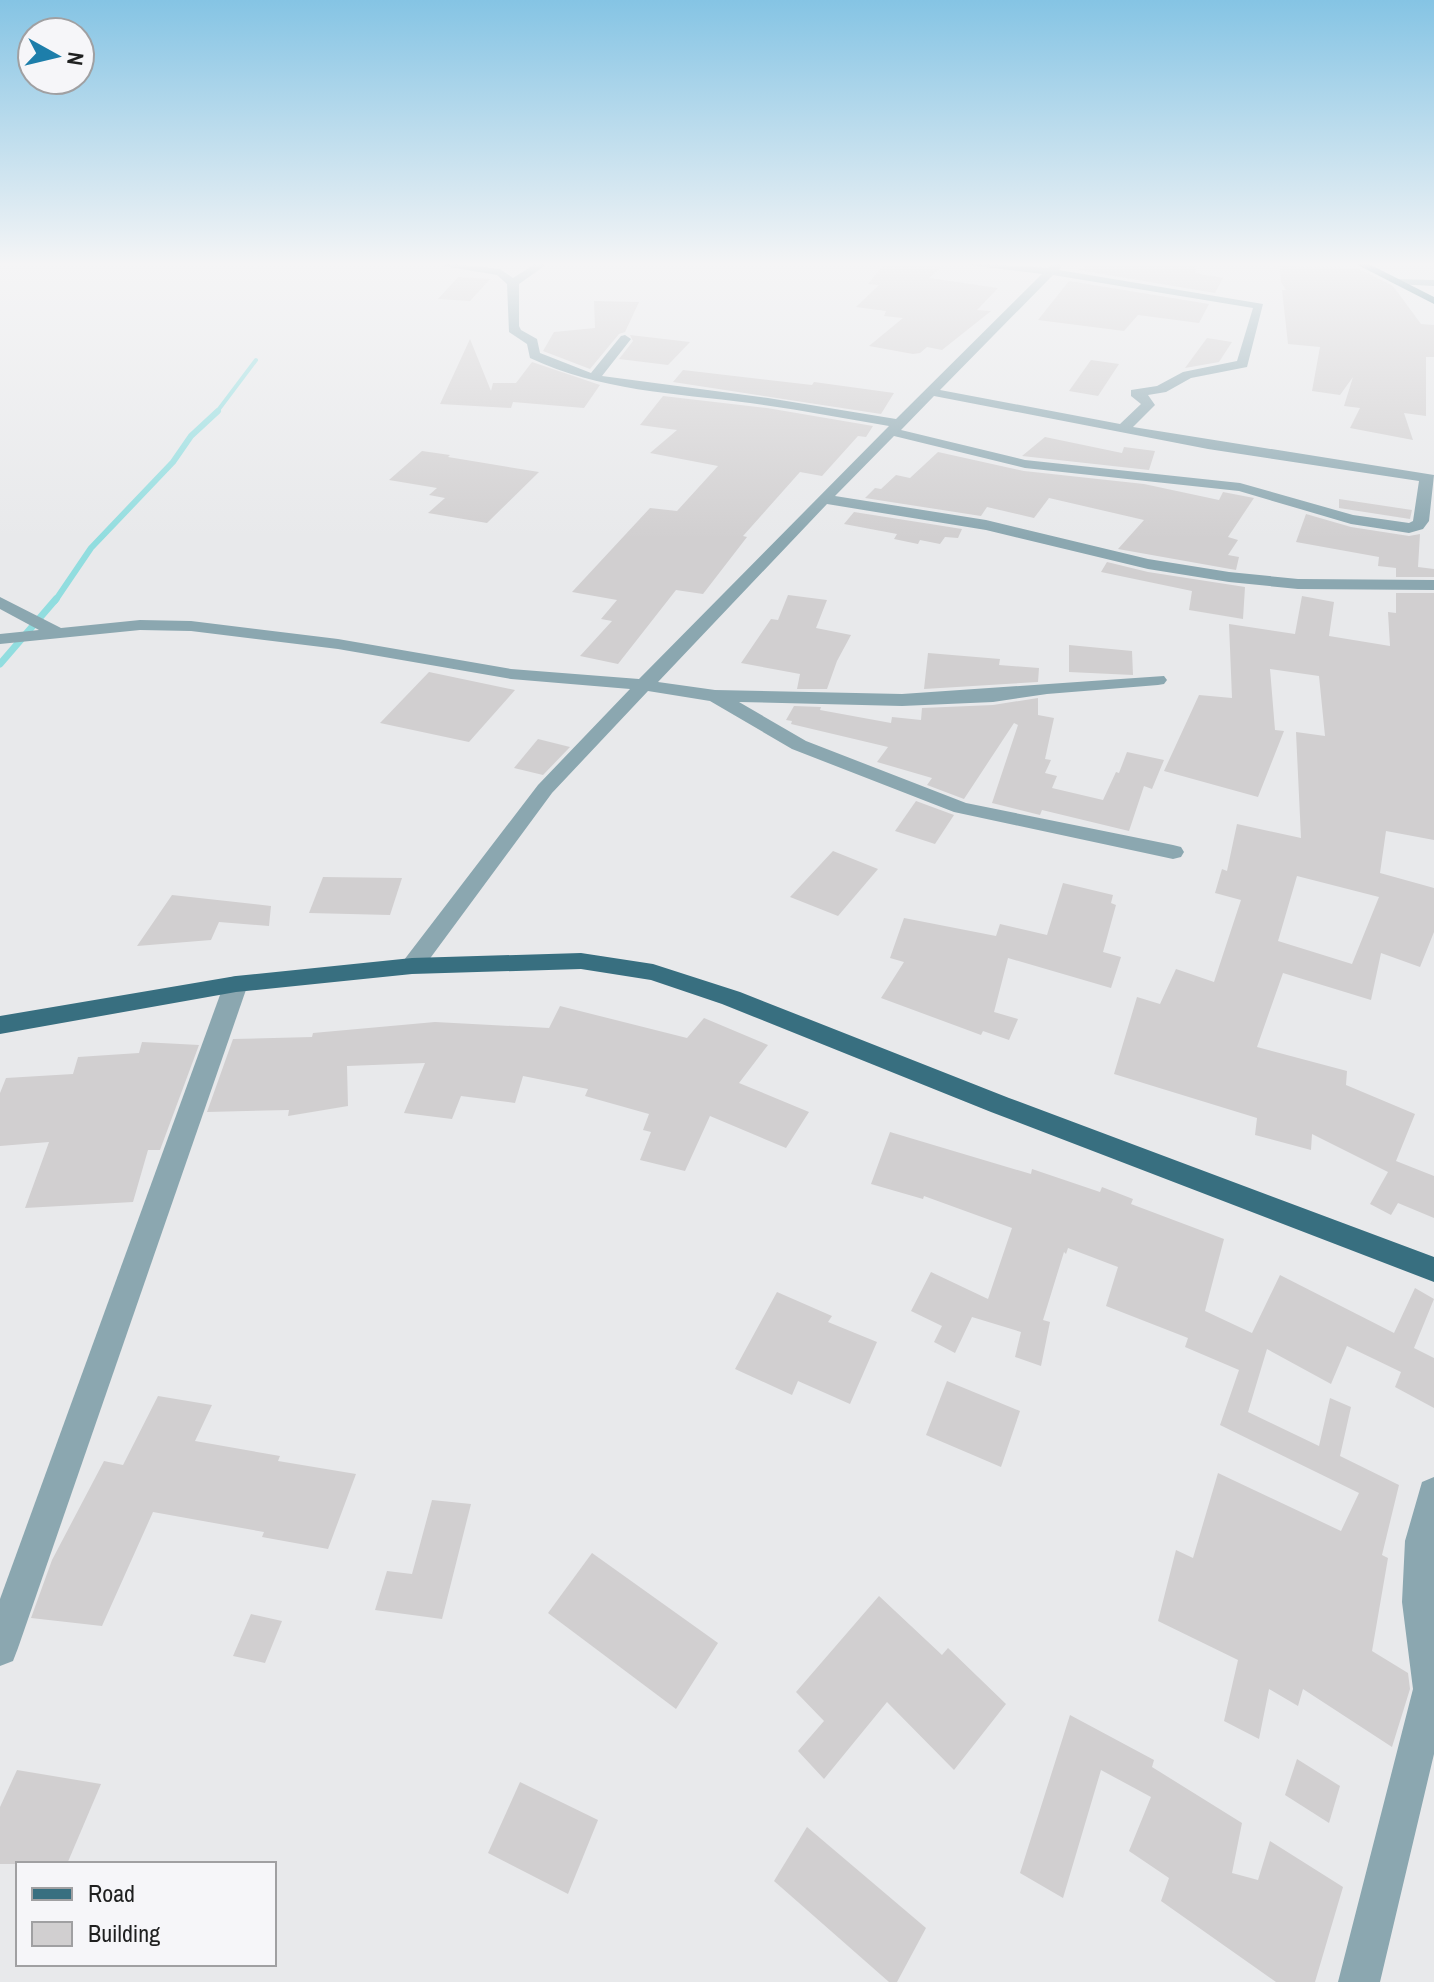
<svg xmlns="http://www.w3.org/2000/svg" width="1434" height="1982" font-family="'Archivo Narrow',sans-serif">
	<rect width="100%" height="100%" fill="#e8e9eb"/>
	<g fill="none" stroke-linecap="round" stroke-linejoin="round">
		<!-- stream-far2 -->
		<polyline stroke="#91dddf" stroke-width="4" points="216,413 256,360"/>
		<!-- stream-far1 -->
		<polyline stroke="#91dddf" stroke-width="6" points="55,601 91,548 173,462 191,436 218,411"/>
		<!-- stream -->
		<polyline stroke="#91dddf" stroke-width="7" points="0,664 56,599"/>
	</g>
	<!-- building -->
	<g fill="#d1cfd0" fill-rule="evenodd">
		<polygon points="886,262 942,267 929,278 998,288 977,310 991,311 942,350 927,347 920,353 913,354 869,346 903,318 884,316 886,311 856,307 879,285 868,284"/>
		<polygon points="1090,262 1122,264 1125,262 1199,262 1195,273 1223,278 1215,293 1078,270"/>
		<polygon points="1280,266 1357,268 1393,286 1421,324 1434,325 1434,357 1426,357 1426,416 1404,413 1413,440 1350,428 1360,408 1344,406 1353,377 1340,395 1312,391 1320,347 1288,344 1282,290 1286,290 1281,282"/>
		<polygon points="458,277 490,279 470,301 438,299"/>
		<polygon points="1069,281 1209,304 1199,323 1138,315 1124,331 1038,320"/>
		<polygon points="594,301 639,302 625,332 619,334 590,369 543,351 554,332 595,328"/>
		<polygon points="630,335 690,342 668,365 619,359 633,341"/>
		<polygon points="1207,338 1232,342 1219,362 1185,368"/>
		<polygon points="470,339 491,391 493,383 516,383 532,362 600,385 584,408 513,402 511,408 440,404"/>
		<polygon points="1091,360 1119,364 1098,396 1069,391"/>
		<polygon points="683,370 812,385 814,382 894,393 881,414 673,382"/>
		<polygon points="663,396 767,408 873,426 866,437 858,436 822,476 800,472 743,536 747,537 703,594 676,590 618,664 580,656 612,621 601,619 617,600 572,592 650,508 677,511 718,466 650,453 677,430 640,425"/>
		<polygon points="1045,437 1122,453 1124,447 1155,451 1149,470 1022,456"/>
		<polygon points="422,451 450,455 448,457 539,472 487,523 428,513 445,498 429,495 437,488 389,480"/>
		<polygon points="938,452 1024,471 1144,484 1219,500 1223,492 1254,498 1228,537 1238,540 1228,555 1239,557 1236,570 1118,549 1144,520 1049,498 1034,518 987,507 981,516 865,498 875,488 881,489 896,475 910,478"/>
		<polygon points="1339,499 1412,510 1410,519 1339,508"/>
		<polygon points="854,512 962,529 958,538 945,537 940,544 920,540 918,544 894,539 897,534 844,524"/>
		<polygon points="1306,514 1351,527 1409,536 1420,534 1418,567 1434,569 1434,577 1396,577 1396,568 1378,566 1379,557 1296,542"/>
		<polygon points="1107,562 1148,572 1245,587 1243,619 1189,610 1192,591 1101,572"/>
		<path d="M 1396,593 L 1434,593 L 1434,840 L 1386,831 L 1380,873 L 1434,888 L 1434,932 L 1420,967 L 1381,953 L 1371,1000 L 1283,973 L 1257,1047 L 1347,1071 L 1346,1085 L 1415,1114 L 1396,1161 L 1434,1176 L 1434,1218 L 1398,1203 L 1391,1215 L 1370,1204 L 1388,1172 L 1312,1134 L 1311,1150 L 1255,1135 L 1257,1118 L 1114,1074 L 1137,997 L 1160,1004 L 1176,969 L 1214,982 L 1241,900 L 1215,893 L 1222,869 L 1227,871 L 1237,824 L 1301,838 L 1296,732 L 1325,736 L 1319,676 L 1270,669 L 1275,730 L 1284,731 L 1258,797 L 1164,771 L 1199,695 L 1232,698 L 1229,624 L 1295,634 L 1302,596 L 1334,602 L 1329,636 L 1390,646 L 1388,612 L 1396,613 ZM 1297,876 L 1379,897 L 1352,964 L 1278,941 Z"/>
		<polygon points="788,595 827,600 816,628 851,635 837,661 827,689 797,689 800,674 741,663 771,619 778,620"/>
		<polygon points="1069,645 1132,651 1133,675 1069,672"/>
		<polygon points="928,653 1000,659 999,665 1039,668 1038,682 924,689"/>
		<polygon points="429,672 515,690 469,742 380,723"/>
		<polygon points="1038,698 1038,715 1054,718 1045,759 1051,760 1045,773 1057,776 1052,788 1103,800 1116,772 1119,773 1127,752 1164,760 1152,789 1144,786 1129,831 1042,810 1040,815 992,803 1018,725 1014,723 964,799 927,785 932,778 877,762 888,747 791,724 792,721 786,720 794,706 821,707 820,710 891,723 892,717 921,720 922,708 993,705"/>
		<polygon points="538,739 570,747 543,775 514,768"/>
		<polygon points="916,801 954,815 935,844 895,831"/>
		<polygon points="833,851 878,869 838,916 790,897"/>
		<polygon points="323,877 402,878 390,915 309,913"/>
		<polygon points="1063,883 1113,895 1111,903 1116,905 1103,952 1121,957 1111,988 1008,958 994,1012 1018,1019 1009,1040 983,1031 981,1035 881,998 904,962 890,958 904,918 996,936 1000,924 1047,935"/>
		<polygon points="172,895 271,906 269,926 219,922 211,940 137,946"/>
		<polygon points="560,1006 687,1038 704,1018 768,1045 739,1083 809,1112 786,1148 710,1116 685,1171 640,1160 651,1132 643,1130 649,1114 585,1096 588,1089 523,1076 515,1103 461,1096 452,1119 404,1113 425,1063 347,1066 348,1106 288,1116 289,1110 207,1112 233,1039 312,1037 313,1033 435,1022 549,1028"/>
		<polygon points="142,1042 199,1045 160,1150 148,1150 133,1202 25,1208 49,1142 0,1146 0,1093 6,1078 73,1074 78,1057 139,1053"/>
		<polygon points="890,1132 1031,1174 1032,1169 1100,1192 1102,1187 1133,1199 1131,1204 1224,1239 1205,1311 1252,1333 1280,1275 1394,1333 1415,1288 1434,1299 1414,1348 1434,1358 1434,1408 1395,1387 1401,1372 1347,1346 1331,1384 1267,1349 1248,1412 1319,1446 1330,1398 1351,1407 1340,1456 1399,1485 1382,1555 1388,1558 1372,1651 1408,1673 1410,1689 1392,1747 1303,1689 1298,1706 1269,1689 1259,1739 1224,1721 1238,1660 1158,1621 1176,1550 1193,1558 1218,1473 1341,1531 1359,1493 1220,1425 1239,1370 1185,1347 1188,1338 1106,1306 1118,1267 1068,1248 1066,1254 1064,1252 1043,1320 1050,1322 1041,1366 1015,1357 1021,1332 972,1317 955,1353 934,1342 942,1326 911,1311 931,1272 988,1299 1012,1228 924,1196 923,1199 871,1184"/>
		<polygon points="777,1292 832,1316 828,1322 877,1342 850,1404 798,1381 792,1395 735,1369"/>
		<polygon points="947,1381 1020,1411 1001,1467 926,1435"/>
		<polygon points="158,1396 212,1405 195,1441 280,1456 278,1461 356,1474 328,1549 262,1537 264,1532 153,1512 102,1626 31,1618 52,1560 104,1461 123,1465"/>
		<polygon points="432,1500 471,1504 442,1619 375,1610 387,1571 412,1574"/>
		<polygon points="592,1553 718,1643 676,1709 548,1613"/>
		<polygon points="879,1596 942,1655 948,1648 1006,1704 954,1770 887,1702 824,1779 798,1751 824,1721 796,1692"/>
		<polygon points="251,1614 282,1621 265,1663 233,1656"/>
		<polygon points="1070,1715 1154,1760 1152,1767 1242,1823 1232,1873 1258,1880 1270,1841 1343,1887 1315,1982 1276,1982 1161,1901 1169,1878 1129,1851 1151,1797 1101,1770 1063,1898 1020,1873"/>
		<polygon points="1297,1759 1340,1786 1329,1823 1285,1795"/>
		<polygon points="17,1770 101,1784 67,1864 0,1864 0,1807"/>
		<polygon points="520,1782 598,1820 568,1894 488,1853"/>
		<polygon points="807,1827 926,1928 897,1982 889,1982 774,1881"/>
	</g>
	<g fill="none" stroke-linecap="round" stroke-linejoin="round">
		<!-- minor -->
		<g fill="#8ba7b0" fill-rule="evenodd">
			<path d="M 538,262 L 550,262 L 519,284 L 519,326 L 521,330 L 537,339 L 540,353 L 591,373 L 621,336 L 625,335 L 631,339 L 602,376 L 768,398 L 896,419 L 1042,274 L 968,265 L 963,262 L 1048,268 L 1054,262 L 1065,262 L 1059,270 L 1263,304 L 1247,367 L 1191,378 L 1166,392 L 1148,395 L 1155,405 L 1133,427 L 1434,475 L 1429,521 L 1423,529 L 1409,533 L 1351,524 L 1239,491 L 1025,468 L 894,436 L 835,496 L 986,520 L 1148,559 L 1229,572 L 1298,579 L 1434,580 L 1434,590 L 1298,589 L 1229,582 L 1148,569 L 986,530 L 827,504 L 658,682 L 715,690 L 902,694 L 1164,676 L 1167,680 L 1164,684 L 1158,685 L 1047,694 L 993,702 L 902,706 L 739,702 L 806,741 L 966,803 L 1173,845 L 1181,847 L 1184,852 L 1181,857 L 1173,859 L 954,812 L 792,749 L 710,701 L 648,691 L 552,793 L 420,972 L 404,972 L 400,966 L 404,960 L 538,785 L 630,689 L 511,679 L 338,649 L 191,631 L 140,630 L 0,644 L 0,634 L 39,630 L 0,609 L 0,597 L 61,628 L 140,620 L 191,621 L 338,639 L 511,669 L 639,679 L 889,426 C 843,418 796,409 750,403 C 674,393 600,391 530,358 L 527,344 L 509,332 L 507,284 L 497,275 L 443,266 L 448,263 L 500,269 L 513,278 ZM 1053,275 L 1253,308 L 1237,361 L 1183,372 L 1157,386 L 1131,390 L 1131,396 L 1141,404 L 1120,424 L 940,390 ZM 934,396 L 1208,449 L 1419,481 L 1413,521 L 1409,523 L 1353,515 L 1240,483 L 1025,460 L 901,430 Z"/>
			<polygon points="1391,279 1434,280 1434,286 1395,284 1389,281"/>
			<polygon points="236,976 244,978 248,984 18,1648 13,1661 0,1666 0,1599 224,984 228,978"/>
			<polygon points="1434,1477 1434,1754 1380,1982 1338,1982 1413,1689 1402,1602 1405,1541 1422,1482"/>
		</g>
		<!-- major -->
		<g fill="#386f80" fill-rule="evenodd">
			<polygon points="1352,262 1365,262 1434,297 1434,304"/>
			<polygon points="581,953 653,964 740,992 1009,1098 1434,1257 1434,1282 991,1112 722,1004 651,980 581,969 412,974 236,992 0,1034 0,1016 236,976 412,958"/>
		</g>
	</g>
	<!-- sky -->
	<linearGradient id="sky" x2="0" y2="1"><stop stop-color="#85c4e4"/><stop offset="0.49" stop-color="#f5f5f6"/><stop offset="1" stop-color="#f5f5f6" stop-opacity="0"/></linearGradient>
	<rect width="1434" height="539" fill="url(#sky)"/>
	<!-- legend -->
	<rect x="16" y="1862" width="260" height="104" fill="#f6f6f9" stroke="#a0a0a2" stroke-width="2"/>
	<rect x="32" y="1888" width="40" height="12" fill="#386f80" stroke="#a0a0a2" stroke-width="2"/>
	<text x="88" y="1902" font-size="24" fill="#1f2020">Road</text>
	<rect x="32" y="1922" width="40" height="24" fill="#d1cfd0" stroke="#a0a0a2" stroke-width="2"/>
	<text x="88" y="1942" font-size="24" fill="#1f2020">Building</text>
	<!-- north arrow -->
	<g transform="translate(56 56) rotate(98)"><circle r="38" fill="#f6f6f9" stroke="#a0a0a2" stroke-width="2"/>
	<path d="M0-6L14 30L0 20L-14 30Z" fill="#1d7eaa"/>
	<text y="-12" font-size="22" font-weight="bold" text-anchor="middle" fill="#1f2020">N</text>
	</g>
</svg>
